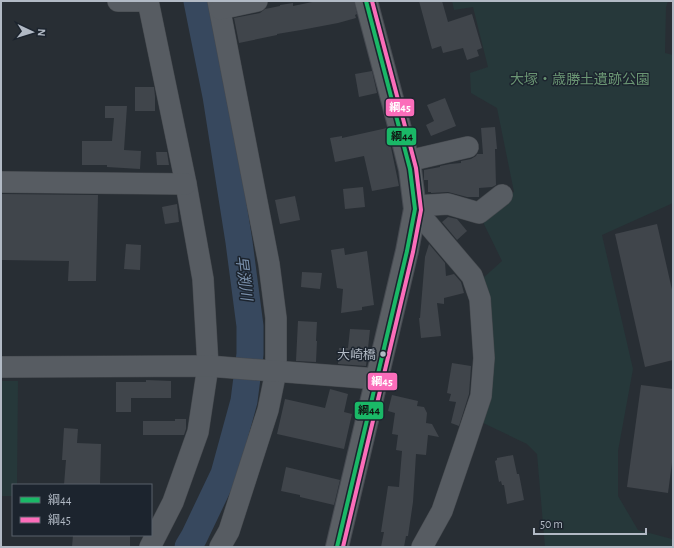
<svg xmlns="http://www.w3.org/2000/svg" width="674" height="548" font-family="'Alegreya Sans','Noto Sans JP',sans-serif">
	<rect width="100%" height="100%" fill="#282e34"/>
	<!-- green -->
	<g fill="#26383a">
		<polygon points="452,1 668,1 666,7 665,53 673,55 673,203 602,235 633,369 618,451 618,496 638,530 672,539 673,547 545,547 537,454 527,444 479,421 482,279 502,261 481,218 514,192 497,108 471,93 470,73 488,67 473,7 454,10"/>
		<polygon points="1,381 18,381 17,485 13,485 13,496 1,496"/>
	</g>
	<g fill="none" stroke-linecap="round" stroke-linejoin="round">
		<!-- river -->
		<polyline stroke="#37485e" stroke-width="27" points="188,547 194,537 224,474 244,401 250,354 250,326 239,242 216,96 197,1"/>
	</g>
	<!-- building -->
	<g fill="#40454b">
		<polygon points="317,1 354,1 357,14 355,15 356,18 338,23 301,30 277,34 277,35 239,43 234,18 260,13 265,9 280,6 280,5 293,3 293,6"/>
		<polygon points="419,1 442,1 448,22 472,14 482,48 477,50 479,56 467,60 463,48 443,53 441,46 432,49"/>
		<polygon points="372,71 377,93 359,97 355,74"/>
		<polygon points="135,87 154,87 155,96 155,111 135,111"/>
		<polygon points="445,98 456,126 431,136 426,125 434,121 427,105"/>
		<polygon points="105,106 127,106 124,150 141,151 140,169 107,167 107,165 82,165 82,141 112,141 114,118 105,118"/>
		<polygon points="495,127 497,149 495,149 496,185 492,187 479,188 479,197 467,197 448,192 431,193 431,192 428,192 428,180 424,180 424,170 440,167 440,166 450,164 461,163 461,161 471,159 476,156 477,154 483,154 481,128"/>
		<polygon points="387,128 399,186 372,191 364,156 335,162 330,138 342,136 342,138"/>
		<polygon points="156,152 167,152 169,165 157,165"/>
		<polygon points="363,187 365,207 345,209 343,189"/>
		<polygon points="1,194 98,195 96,281 68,281 69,261 1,260"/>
		<polygon points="295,196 300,220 280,224 275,200"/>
		<polygon points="177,204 179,222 165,224 162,207"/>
		<polygon points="448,217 457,219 467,231 457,240 442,222"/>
		<polygon points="657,224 673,294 673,360 645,367 615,234"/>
		<polygon points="126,244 141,245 140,270 124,269"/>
		<polygon points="429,244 445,263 446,276 454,274 461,282 464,293 444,298 444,304 437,303 441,336 421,338 419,318 420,318 425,257"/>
		<polygon points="344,248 345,255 367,251 374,305 362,307 362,310 341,313 343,289 337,288 331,250"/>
		<polygon points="302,272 322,273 320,289 301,287"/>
		<polygon points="298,321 317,322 316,341 317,341 316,362 296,361"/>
		<polygon points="350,329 370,330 366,366 338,364 339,348 348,348"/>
		<polygon points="452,363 471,366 469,394 459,426 451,423 456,402 449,401 451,394 447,393"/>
		<polygon points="146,380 171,381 171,398 131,398 131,412 116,412 116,382 146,382"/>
		<polygon points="641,385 673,389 673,455 668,493 627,487"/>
		<polygon points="330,389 348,394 344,412 352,414 344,449 277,434 285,399 325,408"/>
		<polygon points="392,395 418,401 417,406 424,407 427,413 426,423 432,424 439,437 428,435 426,455 416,454 413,502 408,536 406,536 404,547 381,547 384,532 381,532 388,486 399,487 402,451 396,450 398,435 392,434 395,413 388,411"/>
		<polygon points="175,419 186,419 186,429 184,435 143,435 143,421 175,421"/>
		<polygon points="64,428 78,429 77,443 101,444 100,485 64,485 66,460 62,460"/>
		<polygon points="513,455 517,474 519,474 524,500 507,504 504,485 502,485 501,481 499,482 495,461 497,460 497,458"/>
		<polygon points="286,467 340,480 334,505 300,497 300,495 281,491"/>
		<polygon points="73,535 130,536 130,547 72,547"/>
	</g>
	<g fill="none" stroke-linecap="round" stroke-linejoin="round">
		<!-- minor casing -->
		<g stroke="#464a4f" stroke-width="22">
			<g id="minor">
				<polyline points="118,1 148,1"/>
				<polyline points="148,1 186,184 203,279 208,366 198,432 173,502 150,547"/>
				<polyline points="218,1 269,264 276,318 276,371 268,410 229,531 220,547"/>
				<polyline points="220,9 257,1"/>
				<polyline points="408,161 468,147"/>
				<polyline points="1,182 186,184"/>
				<polyline points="415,206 448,204 479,213 502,195"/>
				<polyline points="415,209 472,276 480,299 484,358 481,396 465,444 442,511 422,547"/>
				<polyline points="1,367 208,366 377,379"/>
			</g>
		</g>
		<!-- major casing -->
		<g stroke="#464a51" stroke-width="24">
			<polyline id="major" points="337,547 407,251 415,209 410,169 399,125 366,1"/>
		</g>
		<!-- minor -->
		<use href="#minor" stroke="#575c62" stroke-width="21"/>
		<!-- major -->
		<use href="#major" stroke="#5a5f64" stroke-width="22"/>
		<!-- bus-1 casing -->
		<g stroke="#1c242e" stroke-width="7">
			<polyline id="bus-1" points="337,547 407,251 415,209 410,169 366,1"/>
		</g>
		<!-- bus-2 casing -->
		<g stroke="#1c242e" stroke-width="7">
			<polyline id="bus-2" points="343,547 413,252 421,210 416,168 372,1"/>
		</g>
		<!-- bus-1 -->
		<use href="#bus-1" stroke="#1ab867" stroke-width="4"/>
		<!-- bus-2 -->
		<use href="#bus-2" stroke="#fb6dba" stroke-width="4"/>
	</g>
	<!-- markers -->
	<circle fill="#b2bac5" stroke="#1c242e" stroke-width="1.5" cx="383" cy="354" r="3.5"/>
	<g text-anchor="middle" stroke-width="3" stroke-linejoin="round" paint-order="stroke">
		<!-- bus labels -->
		<g font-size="13" fill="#b2bac5" stroke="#1c242e" text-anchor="end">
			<text x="376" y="359">大崎橋</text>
		</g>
		<!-- park labels -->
		<g font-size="14" fill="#6a9573" stroke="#1c242e">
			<text x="580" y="84">大塚・歳勝土遺跡公園</text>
		</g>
		<!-- water labels -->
		<g font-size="15" font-style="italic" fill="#7b91ac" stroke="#1c242e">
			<text transform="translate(244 278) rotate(83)" y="5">早渕川</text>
		</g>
	</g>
	<g stroke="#1c242e" stroke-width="1.5">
		<rect x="385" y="98" width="30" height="19" rx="4" fill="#fb6dba"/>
		<rect x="386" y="127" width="31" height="19" rx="4" fill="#1ab867"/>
		<rect x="367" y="372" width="31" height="19" rx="4" fill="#fb6dba"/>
		<rect x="354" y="401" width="30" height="19" rx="4" fill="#1ab867"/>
	</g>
	<g font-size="11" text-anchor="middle" font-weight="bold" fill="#fff">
		<text x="400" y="111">綱45</text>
		<text x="382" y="385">綱45</text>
	</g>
	<g font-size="11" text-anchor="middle" font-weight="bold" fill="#111">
		<text x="402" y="140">綱44</text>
		<text x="369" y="414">綱44</text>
	</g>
	<!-- border -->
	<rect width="674" height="548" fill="none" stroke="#b2bac5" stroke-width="4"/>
	<!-- legend -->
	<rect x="12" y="484" width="140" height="52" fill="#1c242e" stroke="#58606a"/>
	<rect x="20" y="497" width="20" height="6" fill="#1ab867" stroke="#58606a"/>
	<text x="48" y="504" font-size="12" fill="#b2bac5">綱44</text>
	<rect x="20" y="517" width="20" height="6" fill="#fb6dba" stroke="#58606a"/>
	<text x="48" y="524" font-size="12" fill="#b2bac5">綱45</text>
	<!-- north arrow -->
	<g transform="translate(32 32) rotate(94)" stroke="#1c242e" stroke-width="3" paint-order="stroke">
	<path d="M0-3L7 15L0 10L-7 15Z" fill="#b2bac5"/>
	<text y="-6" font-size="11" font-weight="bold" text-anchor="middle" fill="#b2bac5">N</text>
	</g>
	<!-- scale -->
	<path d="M534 528v6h112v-6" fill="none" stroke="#b2bac5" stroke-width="2"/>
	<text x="540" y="528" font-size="12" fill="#b2bac5" stroke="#1c242e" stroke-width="3" paint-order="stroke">50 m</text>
</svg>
